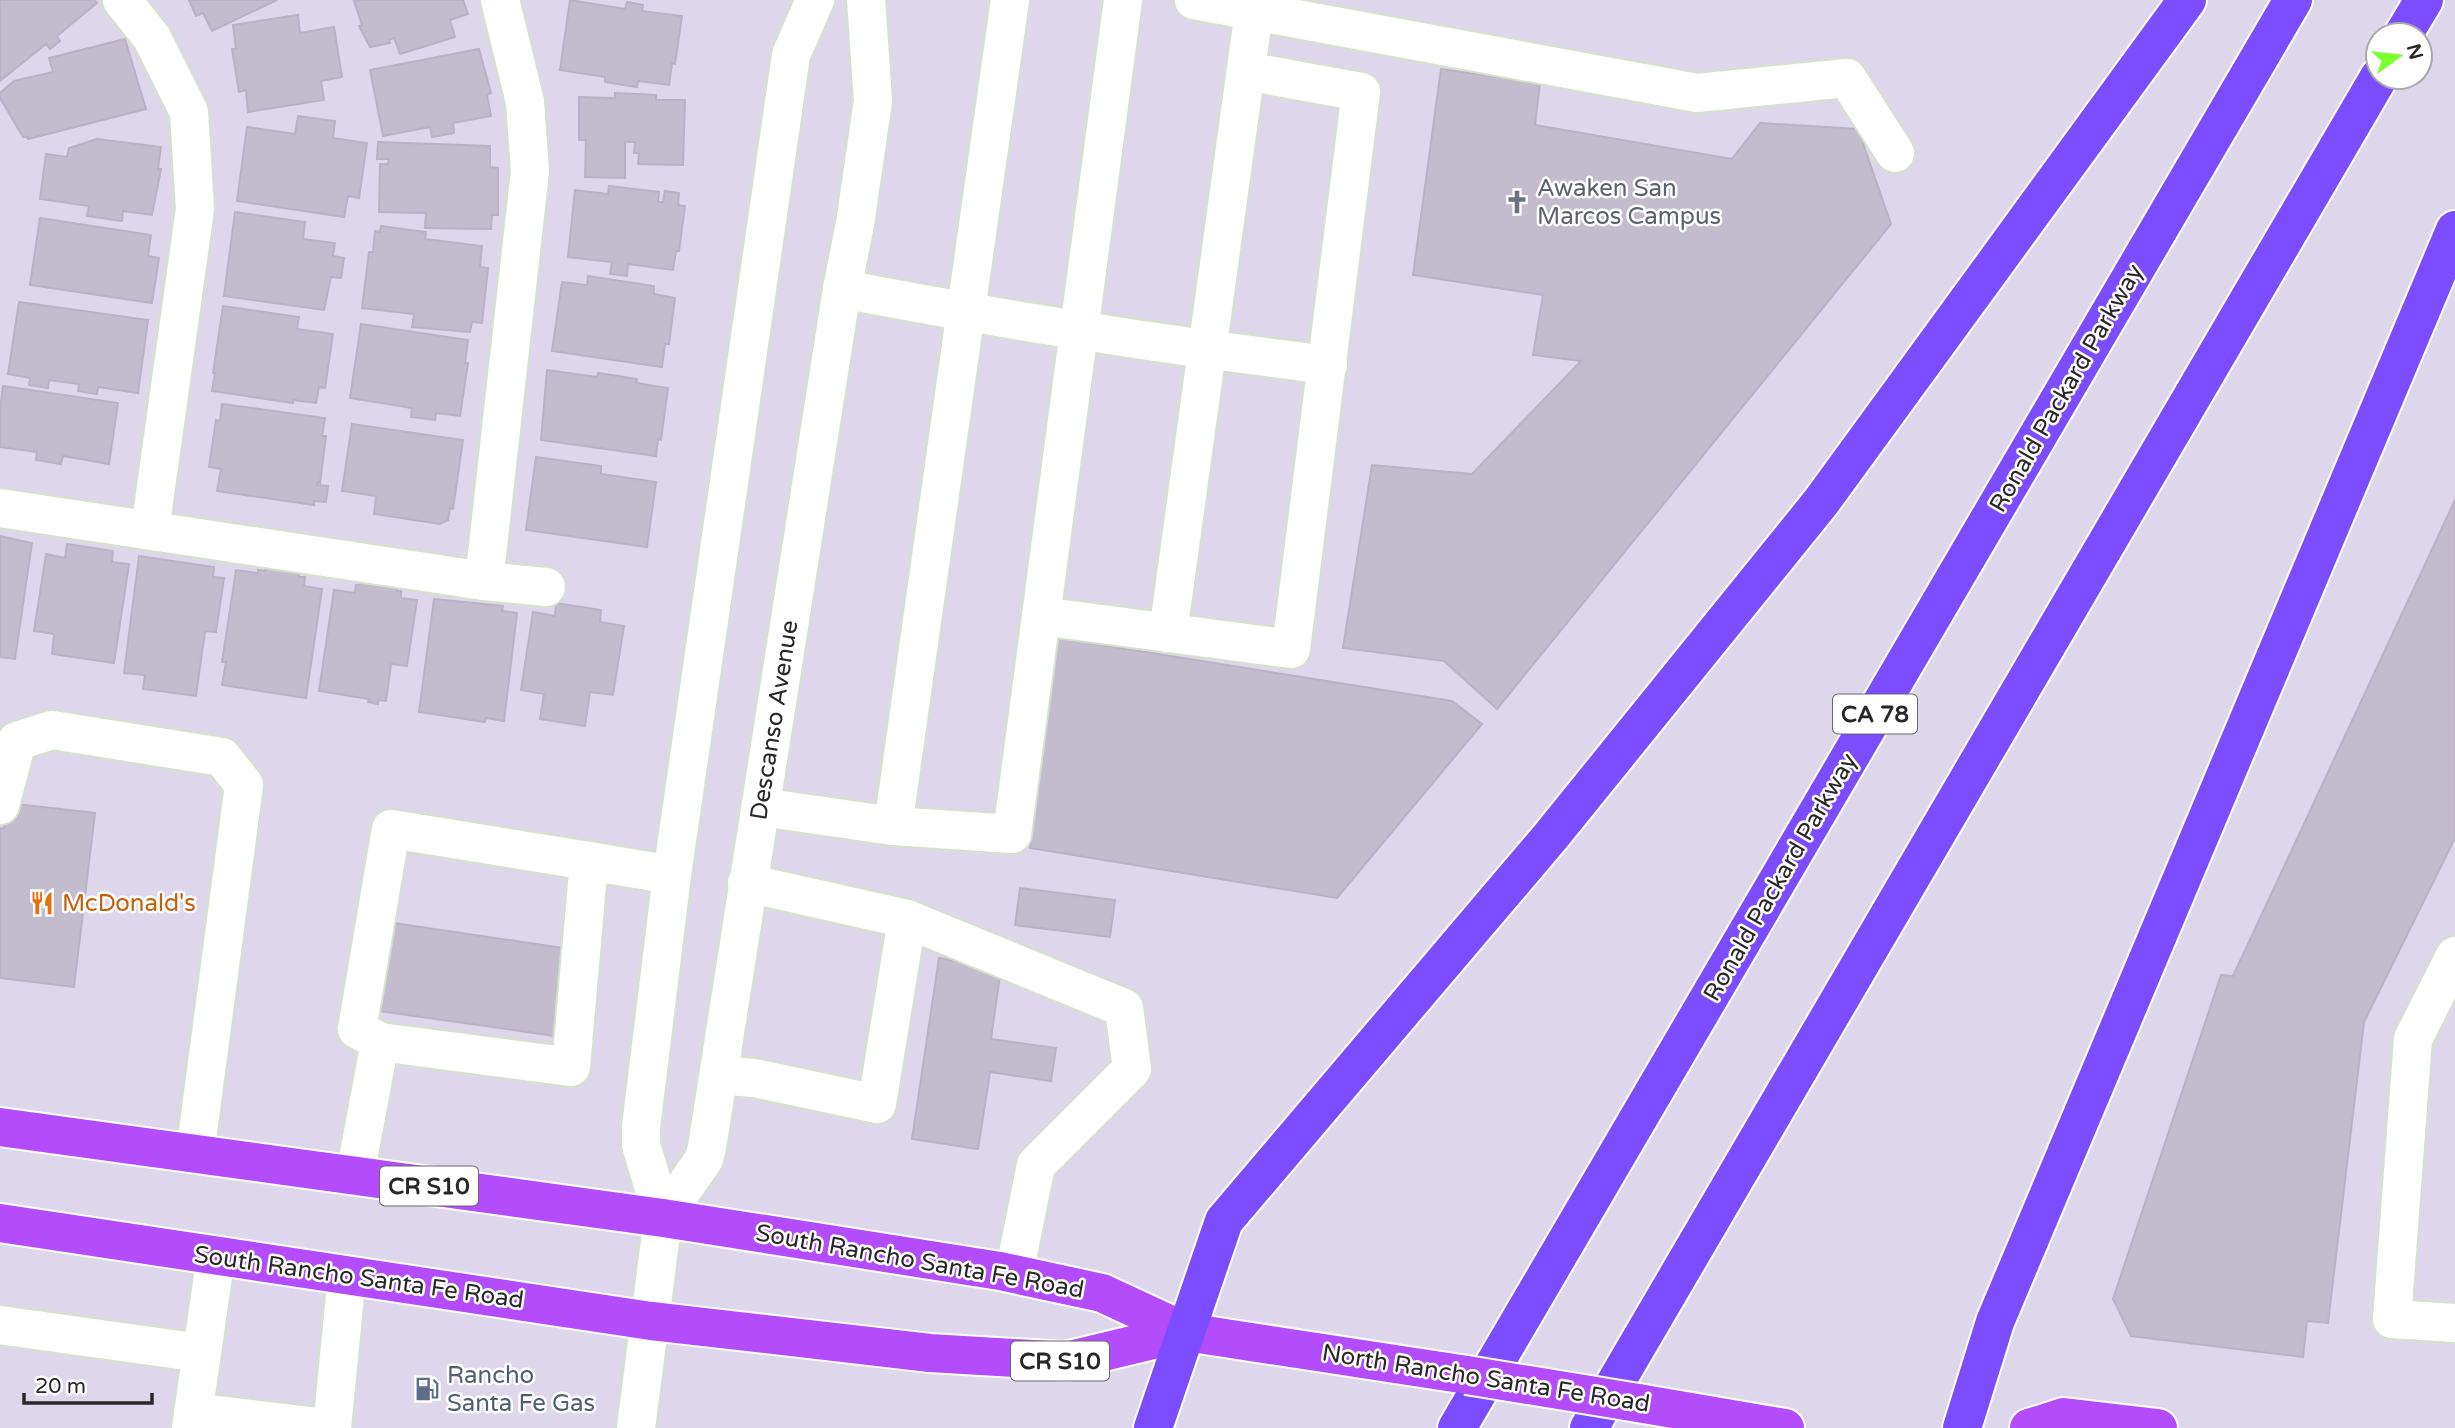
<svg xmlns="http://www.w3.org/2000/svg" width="2455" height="1428" font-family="'Varela Round',sans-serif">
	<rect width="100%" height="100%" fill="#ded6eb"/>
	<!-- building -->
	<g fill="#c3bccc" stroke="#bbb1c6" stroke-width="2">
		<polygon points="0,0 94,0 97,3 57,36 60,41 50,49 46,44 0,81"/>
		<polygon points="189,0 277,0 212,31 203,13 196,16"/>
		<polygon points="358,0 463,0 468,14 450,20 455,37 400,54 394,38 389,40 390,43 370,47 359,26 362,25 354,1"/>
		<polygon points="570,0 625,9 627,2 643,5 642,11 682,16 675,64 672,63 669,85 638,81 637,87 605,82 605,77 560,70"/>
		<polygon points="298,15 300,33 334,27 342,77 321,81 324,100 248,112 246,90 239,92 232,49 236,49 233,25"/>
		<polygon points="125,39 146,109 28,139 27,137 23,137 0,98 0,93 14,81 53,72 49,58"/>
		<polygon points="479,49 491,93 487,95 491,116 453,123 454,133 432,137 430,127 383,136 370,70"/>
		<polygon points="1441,69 1540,83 1535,125 1732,159 1760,123 1858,129 1891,224 1497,709 1444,661 1343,648 1372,465 1472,474 1581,361 1533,355 1543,295 1413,275"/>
		<polygon points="615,93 656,95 656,100 685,100 683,165 638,164 639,153 634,153 635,142 625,142 625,178 585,177 586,140 579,140 579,97 615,98"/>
		<polygon points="298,116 335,121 333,138 367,143 359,198 348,196 344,217 237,201 247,127 295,134"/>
		<polygon points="97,139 161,147 158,169 161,169 152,215 123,211 122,221 87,216 89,206 40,199 46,154 67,157 69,148"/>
		<polygon points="378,142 490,146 490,167 498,168 498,215 492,215 491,229 425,228 426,213 379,212 380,164 388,164 389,159 377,159"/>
		<polygon points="609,186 659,192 658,202 663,202 665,191 679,193 678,205 685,206 679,251 676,251 673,270 628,264 627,276 610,274 612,262 568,257 575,190 608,194"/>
		<polygon points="235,212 305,222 303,239 335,243 333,256 344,258 341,278 331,277 324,310 224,296"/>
		<polygon points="40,218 151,235 148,256 159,258 152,303 30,285"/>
		<polygon points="381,226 426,232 425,239 482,246 480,267 488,268 482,323 472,322 470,332 412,327 414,314 362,308 369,252 373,252 375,231 380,232"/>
		<polygon points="588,276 654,286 654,294 675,298 669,344 665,344 662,367 552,351 562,282 587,285"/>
		<polygon points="19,302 148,320 138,393 98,387 97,394 78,391 79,384 49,380 48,388 29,385 30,378 8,374"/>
		<polygon points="223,306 299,317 297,329 333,334 325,388 319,387 316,403 293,400 293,403 212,391 215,373 213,373"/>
		<polygon points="361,324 468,340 465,363 468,363 460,416 436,413 435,420 411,417 412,408 350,398"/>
		<polygon points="547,370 597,377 598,373 637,379 636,383 668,388 661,440 658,439 656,456 541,440"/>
		<polygon points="3,386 118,403 109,464 63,456 61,464 36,460 37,452 0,447 0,409"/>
		<polygon points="222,404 325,418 322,436 326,436 320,483 318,482 317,485 328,486 326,502 314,501 314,505 217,491 221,469 209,467 216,420 220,421"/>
		<polygon points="352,424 463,440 453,509 450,508 448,520 440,524 374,514 376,496 342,491"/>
		<polygon points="536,457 601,466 601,474 656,482 647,547 526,530"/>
		<polygon points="2455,500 2455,838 2364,1022 2328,1323 2307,1321 2303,1357 2131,1336 2113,1299 2221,975 2233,976"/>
		<polygon points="0,536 32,543 15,659 0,657"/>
		<polygon points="67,544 113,551 112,562 129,564 114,663 52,654 54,634 34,631 46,554 65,558"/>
		<polygon points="139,556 214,567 213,577 224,578 216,632 205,631 196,696 143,689 145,675 124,673"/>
		<polygon points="266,568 299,573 299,577 305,577 304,586 322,589 306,698 222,685 226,662 222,662 236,570 258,573 258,570 265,571"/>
		<polygon points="360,582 398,587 397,591 401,591 401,598 417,600 407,666 391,664 386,701 378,700 378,704 368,702 369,699 319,691 334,590 355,593 356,585 360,585"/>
		<polygon points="434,599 503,606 502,611 517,613 504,721 486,718 485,722 419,712"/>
		<polygon points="556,603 601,610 600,622 624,626 613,695 590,692 585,726 540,719 544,694 521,690 533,612 555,616"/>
		<polygon points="1058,638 1452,701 1482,724 1337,898 1030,848"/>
		<polygon points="7,803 95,813 74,987 0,978 0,828 4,829"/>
		<polygon points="1020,888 1115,900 1110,937 1015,925"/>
		<polygon points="387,922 570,949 555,1036 372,1010"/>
		<polygon points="939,958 1001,968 991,1039 1056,1048 1051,1081 990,1072 978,1149 912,1139"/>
	</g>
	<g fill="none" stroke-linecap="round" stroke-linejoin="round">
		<!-- minor casing -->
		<g stroke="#d4e2cc" stroke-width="42">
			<g id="minor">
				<polyline points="122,0 152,38 189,112 195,209 150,530"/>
				<polyline points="1194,0 1697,93 1847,78 1895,153"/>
				<path d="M 842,289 C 1003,320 1165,345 1328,365"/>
				<polyline points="0,508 484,581 546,587"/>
				<polyline points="484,581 530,171 525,102 500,0"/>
				<polyline points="1041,616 1291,649 1361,92 1246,71"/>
				<polyline points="1168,633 1254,11"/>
				<polyline points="0,805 17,741 52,730 222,757 244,785 195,1154"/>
				<polyline points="761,807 893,826 1010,0"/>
				<polyline points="893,826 1012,834 1123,0"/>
				<polyline points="907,919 1124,1008 1132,1069 1036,1165 1014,1274"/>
				<polyline points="2455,956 2413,1039 2392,1319 2455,1323"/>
				<polyline points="380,1042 357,1029 391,829 589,861"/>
				<polyline points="719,1075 754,1078 877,1104 907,919 747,883"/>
				<polyline points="355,1175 380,1042 571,1067 589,861 672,875"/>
				<polyline points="663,1218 641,1145 641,1127 672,875 791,55 815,0"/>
				<polyline points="0,1325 201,1353"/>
				<polyline points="193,1412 327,1428"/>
				<polyline points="191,1428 216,1256"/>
				<polyline points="332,1428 347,1275"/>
				<polyline points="636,1428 663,1218 704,1159 707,1147 842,289 855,224 873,101 866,0"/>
			</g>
		</g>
		<!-- major casing -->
		<g stroke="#fff" stroke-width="42">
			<g id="major">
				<polyline points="0,1127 663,1218 1000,1271 1102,1293 1186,1332 1467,1375"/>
				<polyline points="0,1223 651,1321 930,1353 1066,1361 1186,1332"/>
				<polyline points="1638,1403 1785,1428"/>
				<polyline points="2029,1428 2064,1417 2158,1428"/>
			</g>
		</g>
		<!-- highway casing -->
		<g stroke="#fff" stroke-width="42">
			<g id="highway">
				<polyline points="2403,35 2424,0"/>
				<polyline points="1153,1428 1224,1221 1551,836 1821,502 2187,0"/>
				<polyline points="1457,1428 2293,0"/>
				<polyline points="1589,1428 2379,77"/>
				<polyline points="1962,1428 1995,1322 2455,230"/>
			</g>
		</g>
		<!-- minor -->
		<use href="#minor" stroke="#fff" stroke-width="38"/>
		<!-- major -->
		<use href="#major" stroke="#b34cfa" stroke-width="38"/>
		<!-- highway -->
		<use href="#highway" stroke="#7b4dff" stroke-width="38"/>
		<!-- major-bridge casing -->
		<g stroke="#fff" stroke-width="42" stroke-linecap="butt">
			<polyline id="major-bridge" points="1467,1375 1638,1403"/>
		</g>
		<!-- major-bridge -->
		<use href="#major-bridge" stroke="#b34cfa" stroke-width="38"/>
	</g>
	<!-- icons -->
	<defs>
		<g id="church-bare" transform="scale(1.89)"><path d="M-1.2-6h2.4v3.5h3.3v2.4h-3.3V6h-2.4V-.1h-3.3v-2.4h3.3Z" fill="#6b7280" stroke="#fff" stroke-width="2.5" paint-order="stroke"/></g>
		<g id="restaurant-bare" transform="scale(1.89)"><path d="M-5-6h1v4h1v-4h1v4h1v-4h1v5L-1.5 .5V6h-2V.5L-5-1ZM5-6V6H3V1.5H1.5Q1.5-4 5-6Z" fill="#e8710a" stroke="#fff" stroke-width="2.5" paint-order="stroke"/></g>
		<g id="fuel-bare" transform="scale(1.89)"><path d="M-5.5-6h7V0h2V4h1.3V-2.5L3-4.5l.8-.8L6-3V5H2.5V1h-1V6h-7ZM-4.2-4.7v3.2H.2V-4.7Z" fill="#5c6f8a" stroke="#fff" stroke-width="2.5" paint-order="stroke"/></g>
	</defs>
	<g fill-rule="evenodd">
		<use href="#church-bare" x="1517" y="202"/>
		<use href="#restaurant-bare" x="42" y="903"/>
		<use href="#fuel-bare" x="427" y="1389"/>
	</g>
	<g text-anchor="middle" stroke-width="5" stroke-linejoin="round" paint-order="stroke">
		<!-- shield labels -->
		<g fill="#fff" stroke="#686868" stroke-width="2">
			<rect x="1833" y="694.5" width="84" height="39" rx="5"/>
			<rect x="380" y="1166.5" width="98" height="39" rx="5"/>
			<rect x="1011" y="1341.5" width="98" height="39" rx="5"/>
		</g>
		<g font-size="23" font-weight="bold" fill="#272727">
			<text x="1875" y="722">CA 78</text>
			<text x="429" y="1194">CR S10</text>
			<text x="1060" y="1369">CR S10</text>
		</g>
		<!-- worship labels -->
		<g font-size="24" fill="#5b616d" stroke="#fff" text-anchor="start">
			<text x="1537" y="196">Awaken San<tspan x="1537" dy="28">Marcos Campus</tspan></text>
		</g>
		<!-- street labels -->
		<g font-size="24" fill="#272727" stroke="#fff">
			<text transform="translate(2066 388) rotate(-60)" y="8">Ronald Packard Parkway</text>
			<text transform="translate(774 720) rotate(-81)" y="8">Descanso Avenue</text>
			<text transform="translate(1780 877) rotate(-60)" y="8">Ronald Packard Parkway</text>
			<text transform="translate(920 1261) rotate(10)" y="8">South Rancho Santa Fe Road</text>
			<text transform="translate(359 1277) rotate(8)" y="8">South Rancho Santa Fe Road</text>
			<text transform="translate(1486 1378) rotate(9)" y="8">North Rancho Santa Fe Road</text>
		</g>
		<!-- food labels -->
		<g font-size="24" fill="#c56008" stroke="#fff" text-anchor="start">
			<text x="62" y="911">McDonald's</text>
		</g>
		<!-- service labels -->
		<g font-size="24" fill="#4e5e75" stroke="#fff" text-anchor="start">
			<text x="447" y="1383">Rancho<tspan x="447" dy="28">Santa Fe Gas</tspan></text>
		</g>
	</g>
	<!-- north arrow -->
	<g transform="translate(2399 56) rotate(75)"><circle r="33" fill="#ffffff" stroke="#a9a9a9" stroke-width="2"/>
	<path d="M0-5L12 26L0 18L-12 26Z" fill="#7aff2f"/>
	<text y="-10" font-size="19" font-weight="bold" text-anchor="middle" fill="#272727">N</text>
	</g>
	<!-- scale -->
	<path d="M24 1393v10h128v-10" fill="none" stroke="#272727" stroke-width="3.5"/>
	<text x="35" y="1393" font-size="21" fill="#272727" stroke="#ffffff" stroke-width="5" paint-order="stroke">20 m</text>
</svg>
